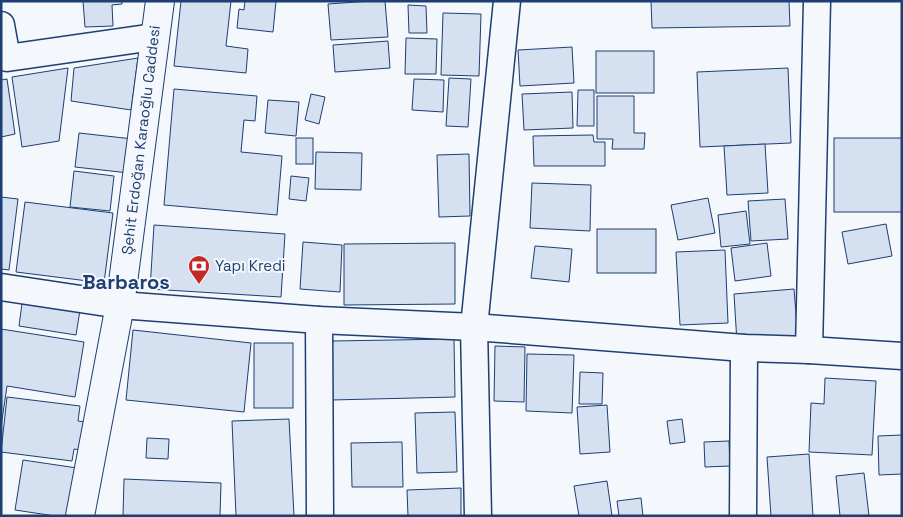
<svg xmlns="http://www.w3.org/2000/svg" width="903" height="517" font-family="'Space Grotesk',sans-serif">
	<rect width="100%" height="100%" fill="#f4f7fb"/>
	<!-- building -->
	<g fill="#d5e0f0" stroke="#1d3f73">
		<polygon points="83,1 122,1 122,4 112,5 113,26 85,27"/>
		<polygon points="181,1 231,1 226,46 248,49 246,73 174,66"/>
		<polygon points="245,1 276,1 273,32 237,28 239,9 244,10"/>
		<polygon points="371,1 385,1 388,37 331,40 328,4"/>
		<polygon points="651,1 789,1 790,26 652,28"/>
		<polygon points="408,5 426,6 427,33 409,33"/>
		<polygon points="443,13 481,14 479,76 441,75"/>
		<polygon points="406,38 437,39 436,74 405,74"/>
		<polygon points="388,41 390,68 335,72 333,45"/>
		<polygon points="572,47 574,83 520,86 518,50"/>
		<rect x="596" y="51" width="58" height="42"/>
		<polygon points="138,58 131,110 71,101 74,68"/>
		<polygon points="68,68 59,141 22,147 12,77"/>
		<polygon points="788,68 791,143 700,147 697,72"/>
		<polygon points="449,78 471,79 468,127 446,126"/>
		<polygon points="7,79 15,134 1,137 1,80"/>
		<polygon points="414,79 444,80 443,112 412,110"/>
		<polygon points="174,89 257,96 255,121 244,120 241,152 282,156 277,215 164,205"/>
		<polygon points="578,90 594,90 594,126 577,126"/>
		<polygon points="572,92 573,128 524,130 522,94"/>
		<polygon points="311,94 325,97 319,124 305,120"/>
		<polygon points="597,96 634,96 634,133 645,133 644,149 612,149 613,139 597,139"/>
		<polygon points="268,100 299,102 296,136 265,133"/>
		<polygon points="79,133 133,139 129,173 75,167"/>
		<polygon points="593,135 594,142 605,142 605,166 534,166 533,136"/>
		<rect x="296" y="138" width="17" height="26"/>
		<rect x="834" y="138" width="68" height="74"/>
		<polygon points="765,144 768,193 727,195 724,146"/>
		<polygon points="316,152 362,153 361,190 315,189"/>
		<polygon points="469,154 470,216 439,217 437,155"/>
		<polygon points="74,171 114,176 110,211 70,207"/>
		<polygon points="291,176 309,178 306,201 289,199"/>
		<polygon points="532,183 591,185 590,231 530,228"/>
		<polygon points="1,197 18,199 9,270 1,269"/>
		<polygon points="708,198 715,233 678,240 671,205"/>
		<polygon points="785,199 788,239 751,241 748,201"/>
		<polygon points="25,202 113,213 104,283 16,272"/>
		<polygon points="746,211 750,244 721,247 718,215"/>
		<polygon points="886,224 892,256 848,264 842,232"/>
		<polygon points="154,225 285,234 281,297 150,289"/>
		<rect x="597" y="229" width="59" height="44"/>
		<polygon points="303,242 342,245 340,292 300,289"/>
		<polygon points="455,243 455,304 344,305 344,244"/>
		<polygon points="767,243 771,276 735,281 731,248"/>
		<polygon points="535,246 572,249 569,282 531,278"/>
		<polygon points="725,250 728,323 680,325 676,252"/>
		<polygon points="794,289 798,338 737,343 734,294"/>
		<polygon points="23,296 81,304 76,335 19,326"/>
		<polygon points="1,329 84,342 75,397 7,386 1,427"/>
		<polygon points="133,330 251,343 244,412 126,400"/>
		<polygon points="454,339 455,397 331,400 331,341"/>
		<rect x="254" y="343" width="39" height="65"/>
		<polygon points="495,346 525,347 524,402 494,401"/>
		<polygon points="527,354 574,355 572,413 526,411"/>
		<polygon points="580,372 603,373 602,404 579,404"/>
		<polygon points="825,378 876,381 872,455 809,452 811,403 824,404"/>
		<polygon points="7,397 80,406 78,421 85,422 81,450 74,449 72,461 1,452"/>
		<polygon points="607,405 610,452 580,454 577,407"/>
		<polygon points="455,412 457,472 417,473 415,413"/>
		<polygon points="289,419 294,516 236,516 232,421"/>
		<polygon points="682,419 685,442 670,444 667,421"/>
		<polygon points="902,435 902,474 879,475 878,436"/>
		<polygon points="147,438 169,439 168,459 146,458"/>
		<polygon points="729,441 730,466 705,467 704,442"/>
		<polygon points="402,442 403,487 352,487 351,443"/>
		<polygon points="809,454 813,516 771,516 767,457"/>
		<polygon points="23,460 77,468 70,516 55,516 15,510"/>
		<polygon points="864,473 869,516 840,516 836,476"/>
		<polygon points="124,479 221,483 220,516 123,516"/>
		<polygon points="607,481 612,516 579,516 574,486"/>
		<polygon points="461,488 461,516 408,516 407,490"/>
		<polygon points="641,498 643,516 619,516 617,501"/>
	</g>
	<g fill="none" stroke-linecap="round" stroke-linejoin="round">
		<!-- street casing -->
		<g stroke="#1d3f73" stroke-width="29">
			<g id="street">
				<polyline points="1,25 7,58 154,37"/>
				<polyline points="1,287 120,305 319,320 474,327 744,348 809,350 902,356"/>
				<polyline points="319,320 320,516"/>
				<polyline points="809,350 817,1"/>
				<polyline points="478,516 474,327 507,1"/>
				<polyline points="743,516 744,348"/>
			</g>
		</g>
		<!-- secondary casing -->
		<g stroke="#1d3f73" stroke-width="30">
			<polyline id="secondary" points="80,516 120,305 160,1"/>
		</g>
		<!-- street -->
		<use href="#street" stroke="#f4f7fb" stroke-width="26"/>
		<!-- secondary -->
		<use href="#secondary" stroke="#f4f7fb" stroke-width="28"/>
	</g>
	<!-- icons -->
	<defs>
		<g id="bank-pin" transform="scale(1.125)"><path d="M0 17L-7.5 6A9.5 9.5 0 1 1 7.5 6Z" fill="#c62828" stroke="#f4f7fb"/><path d="M-6-4H6V4H-6ZM0-2.3a2.3 2.3 0 1 0 0 4.6a2.3 2.3 0 1 0 0-4.6Z" fill="#fff"/></g>
	</defs>
	<g fill-rule="evenodd">
		<use href="#bank-pin" x="199" y="266"/>
	</g>
	<g text-anchor="middle" stroke-width="4" stroke-linejoin="round" paint-order="stroke">
		<!-- street labels -->
		<g font-size="15" fill="#1d3f73" stroke="#f4f7fb">
			<text transform="translate(141 140) rotate(-83)" y="5">Şehit Erdoğan Karaoğlu Caddesi</text>
		</g>
		<!-- poi labels -->
		<g font-size="15" fill="#1d3f73" stroke="#f4f7fb" text-anchor="start">
			<text x="215" y="271">Yapı Kredi</text>
		</g>
		<!-- district labels -->
		<g font-size="20" font-weight="bold" fill="#1d3f73" stroke="#f4f7fb">
			<text x="126" y="289">Barbaros</text>
		</g>
	</g>
	<!-- border -->
	<rect width="903" height="517" fill="none" stroke="#1d3f73" stroke-width="5"/>
</svg>
